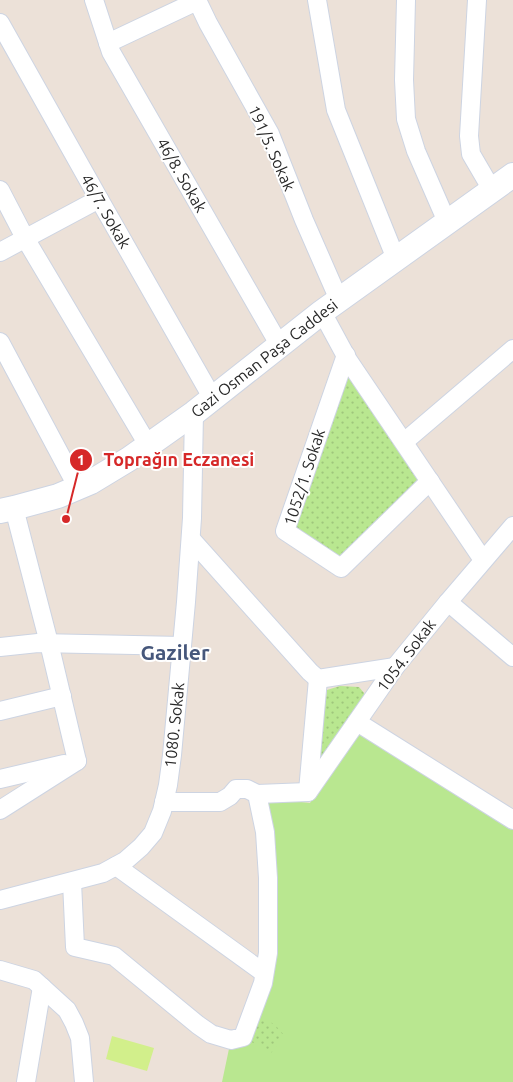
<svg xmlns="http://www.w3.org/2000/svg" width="513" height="1082" font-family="Ubuntu,sans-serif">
	<defs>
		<pattern id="park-dots" width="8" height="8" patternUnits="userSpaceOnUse" patternTransform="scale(1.25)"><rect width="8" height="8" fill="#b9e790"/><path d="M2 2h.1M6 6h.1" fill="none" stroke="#9fc67c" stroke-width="1.8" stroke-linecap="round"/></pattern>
	</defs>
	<rect width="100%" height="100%" fill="#ece1d8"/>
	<!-- grass -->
	<polygon fill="#b9e790" points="357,726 513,830 513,1082 222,1082 230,1044 264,984 257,797 310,803"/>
	<!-- park -->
	<g fill="url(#park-dots)">
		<polygon points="348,364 425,478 340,564 293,533"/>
		<polygon points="340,686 359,687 364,693 365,701 317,764 327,690"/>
		<polygon points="253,1011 275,1025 285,1036 271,1053 243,1037"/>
	</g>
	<!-- pitch -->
	<polygon fill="#d2ef8b" points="112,1036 154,1048 147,1071 106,1059"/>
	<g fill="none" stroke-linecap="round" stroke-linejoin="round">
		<!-- minor casing -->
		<g stroke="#cdd4e2" stroke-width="20">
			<g id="minor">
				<polyline points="94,0 111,52 280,346"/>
				<polyline points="197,0 208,23 270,134 304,220 339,300"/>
				<polyline points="317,0 336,110 396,259"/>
				<polyline points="406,0 404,80 406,119 416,151 447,222"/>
				<polyline points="477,0 469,136 471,154 492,190"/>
				<polyline points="0,23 99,199 213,399"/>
				<polyline points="108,43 197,1"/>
				<polyline points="0,190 25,238 148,445"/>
				<polyline points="0,252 99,199"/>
				<polyline points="322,312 348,360 483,560"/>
				<polyline points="0,342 78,488"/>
				<polyline points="346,355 285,531 341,568 430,481"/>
				<polyline points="404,442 513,349"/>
				<polyline points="14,508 49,643 77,761"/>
				<polyline points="191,539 310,672 318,679 395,667"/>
				<polyline points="448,602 513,657"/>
				<polyline points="0,647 38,643 182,646"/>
				<polyline points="0,711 62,696"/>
				<polyline points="357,722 513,820"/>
				<polyline points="0,779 64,764"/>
				<polyline points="308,791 318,679"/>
				<polyline points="308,792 395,667 448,602 513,526"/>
				<polyline points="257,794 308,792"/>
				<polyline points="0,810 77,761"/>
				<polyline points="116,866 264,973"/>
				<polyline points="72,882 75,947 114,956 198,1025 211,1034 231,1040 243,1037 263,983 268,953 268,878 265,832 257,794 247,789 236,789 230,796 220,802 164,802"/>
				<polyline points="0,900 103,873 125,861 141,847 153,833 162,811 168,785 172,755 186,602 192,518 194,413"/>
				<polyline points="0,970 34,980 67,1010 74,1023 80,1038 84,1082"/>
				<polyline points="26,1082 42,987"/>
			</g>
		</g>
		<!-- secondary casing -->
		<g stroke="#cdd4e2" stroke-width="26">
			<polyline id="secondary" points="0,511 14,508 58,496 91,482 129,459 194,413 322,312 513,175"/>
		</g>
		<!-- minor -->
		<use href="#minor" stroke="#fff" stroke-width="18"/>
		<!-- secondary -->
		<use href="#secondary" stroke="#fff" stroke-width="24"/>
	</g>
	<g text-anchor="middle" stroke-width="4" stroke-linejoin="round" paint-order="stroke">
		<!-- street labels -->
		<g font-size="16" fill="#282828" stroke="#fff">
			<text transform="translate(272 148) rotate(66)" y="6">191/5. Sokak</text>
			<text transform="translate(182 175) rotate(60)" y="6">46/8. Sokak</text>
			<text transform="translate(106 211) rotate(60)" y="6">46/7. Sokak</text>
			<text transform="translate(264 358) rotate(-38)" y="6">Gazi Osman Paşa Caddesi</text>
			<text transform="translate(304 477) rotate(-72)" y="6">1052/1. Sokak</text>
			<text transform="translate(406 655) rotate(-53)" y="6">1054. Sokak</text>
			<text transform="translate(174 725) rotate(-84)" y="6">1080. Sokak</text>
		</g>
		<!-- district labels -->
		<g font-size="21" font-weight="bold" fill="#46577b" stroke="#fff">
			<text x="175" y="660">Gaziler</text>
		</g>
	</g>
	<!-- callouts -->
	<path fill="none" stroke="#d62828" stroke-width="2" d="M66 519L81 460"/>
	<g fill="#d62828" stroke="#fff" stroke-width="2">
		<circle cx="66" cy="519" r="5"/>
		<circle cx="81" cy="460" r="12"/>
	</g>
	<g font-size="15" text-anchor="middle" font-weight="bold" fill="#fff">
		<text x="81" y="465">1</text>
	</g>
	<g font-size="18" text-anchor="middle" font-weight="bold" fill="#d62828" stroke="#fff" stroke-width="4" stroke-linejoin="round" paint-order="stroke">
		<text x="179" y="466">Toprağın Eczanesi</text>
	</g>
</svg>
